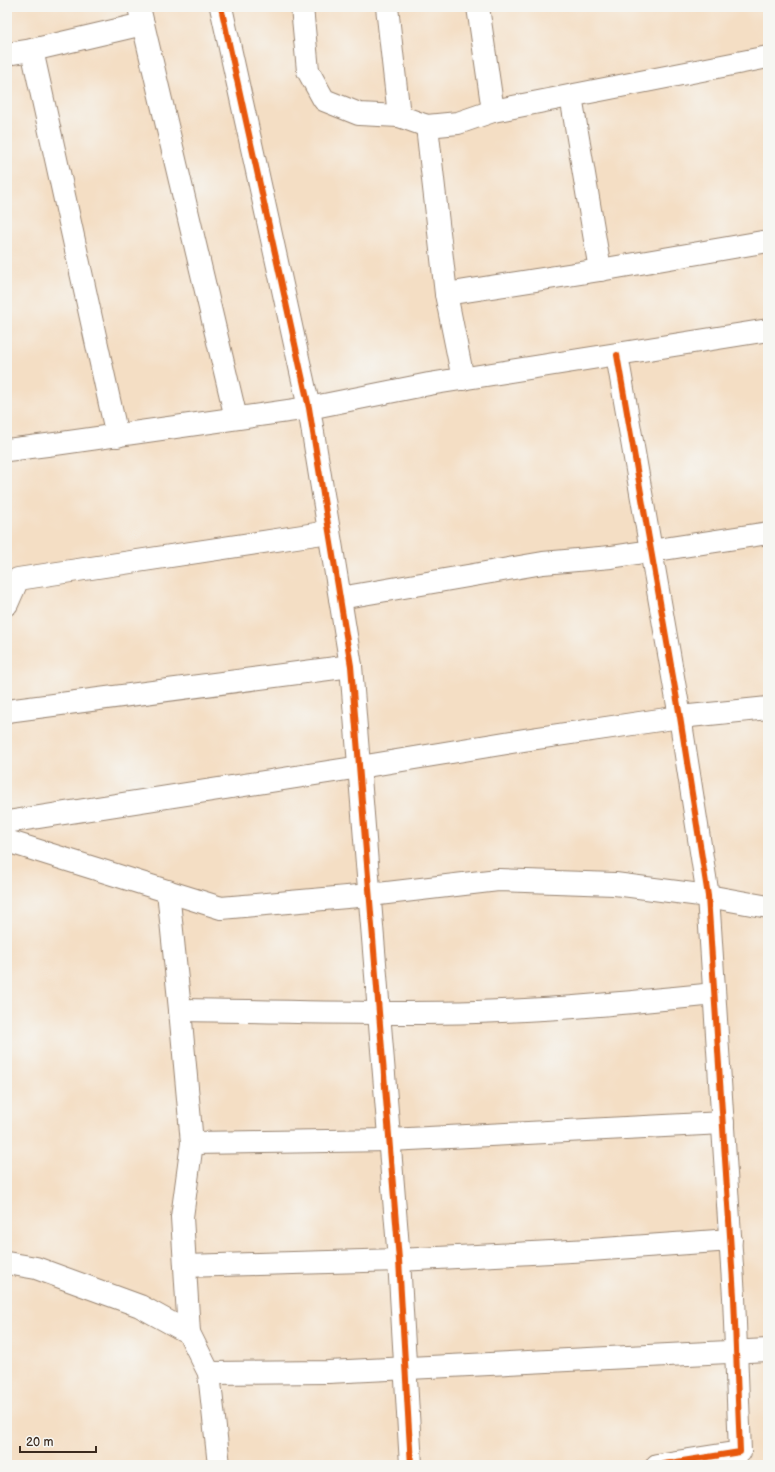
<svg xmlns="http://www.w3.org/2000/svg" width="775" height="1472" font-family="'Balsamiq Sans',sans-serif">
	<rect width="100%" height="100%" fill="#f6f6f2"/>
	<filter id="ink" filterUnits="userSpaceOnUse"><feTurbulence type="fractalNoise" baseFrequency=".025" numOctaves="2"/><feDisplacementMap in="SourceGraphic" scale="8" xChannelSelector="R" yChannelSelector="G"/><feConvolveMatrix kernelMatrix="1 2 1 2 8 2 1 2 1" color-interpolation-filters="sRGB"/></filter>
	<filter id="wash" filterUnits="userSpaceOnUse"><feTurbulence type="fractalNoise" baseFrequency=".012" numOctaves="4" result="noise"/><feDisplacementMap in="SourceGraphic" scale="16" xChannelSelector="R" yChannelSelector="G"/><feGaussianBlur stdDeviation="0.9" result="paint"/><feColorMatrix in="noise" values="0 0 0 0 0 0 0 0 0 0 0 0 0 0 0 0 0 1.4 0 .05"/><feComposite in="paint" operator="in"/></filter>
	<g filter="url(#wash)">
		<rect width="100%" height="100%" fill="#f4dec4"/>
	</g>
	<g filter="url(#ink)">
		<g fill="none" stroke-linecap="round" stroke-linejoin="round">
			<!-- street casing -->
			<g stroke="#988471" stroke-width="24">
				<g id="street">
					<polyline points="139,7 236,418"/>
					<polyline points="221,7 309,408 351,666 399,1260 411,1465"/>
					<polyline points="302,7 308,71 324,100 359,114 399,116 427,126 458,123 493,111"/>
					<polyline points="387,7 399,116"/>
					<polyline points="478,7 493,111 768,57"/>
					<polyline points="32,50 117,436"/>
					<polyline points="7,54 32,50 143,24"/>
					<polyline points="571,96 600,270"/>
					<polyline points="427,126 446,294 463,379"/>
					<polyline points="446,294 600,270 768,241"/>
					<polyline points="617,355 680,717 708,896 734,1297 740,1452 657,1465"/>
					<polyline points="7,450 55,444 309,408 429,384 768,330"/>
					<polyline points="340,598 543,563 611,557 768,533"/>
					<polyline points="7,604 18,579 329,532"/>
					<polyline points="7,711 351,666"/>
					<polyline points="7,822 360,767 524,740 680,717 768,708"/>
					<polyline points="7,841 221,908 370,895 498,880 615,884 708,896 768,907"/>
					<polyline points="168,891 180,1010 192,1143 182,1217 189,1333"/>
					<path d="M 180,1010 C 279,1011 378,1015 476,1012 C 556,1010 635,1002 714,994"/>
					<polyline points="192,1143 390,1140 723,1123"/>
					<polyline points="7,1263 36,1268 140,1306 189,1333 209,1373 219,1465"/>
					<polyline points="185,1266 399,1260 590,1250 731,1240"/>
					<polyline points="209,1373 328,1372 768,1350"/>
				</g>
			</g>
			<!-- street -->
			<use href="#street" stroke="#fff" stroke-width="22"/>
			<!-- cycleway casing -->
			<g stroke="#f6f6f2" stroke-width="8">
				<g id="cycleway">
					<polyline points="221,7 309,408 351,666 399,1260 411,1465"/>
					<polyline points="617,355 680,717 708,896 734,1297 740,1452 657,1465"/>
				</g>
			</g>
			<!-- cycleway -->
			<use href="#cycleway" stroke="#e8590c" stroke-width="6"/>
		</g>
	</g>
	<!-- margin -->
	<rect width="775" height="1472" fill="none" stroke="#f6f6f2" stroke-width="24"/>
	<!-- scale -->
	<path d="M20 1446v6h76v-6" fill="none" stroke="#3b2a1e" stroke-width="2"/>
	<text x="26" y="1446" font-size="12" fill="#3b2a1e" stroke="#f6f6f2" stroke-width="3" paint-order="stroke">20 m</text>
</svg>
